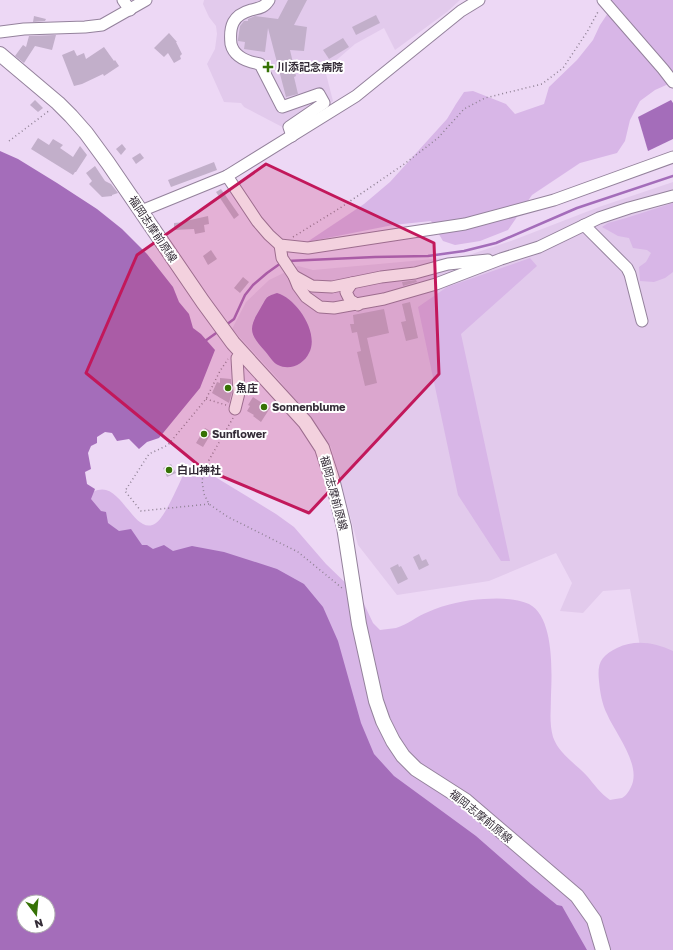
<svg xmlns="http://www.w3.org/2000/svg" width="673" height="950" font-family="'Golos Text','Noto Sans JP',sans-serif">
	<rect width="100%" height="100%" fill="#edd8f5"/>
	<!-- built -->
	<g fill="#e2caec">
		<polygon points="204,0 460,0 447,12 395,50 384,28 355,44 325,70 333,101 288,130 244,107 241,103 224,102 207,64 215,49 217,34 216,26 209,17 203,4"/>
		<polygon points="673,182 673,701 646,681 630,589 603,591 583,613 560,611 572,583 556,553 489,581 397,595 358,545 331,447 278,379 232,329 246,302 269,280 298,266 313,270 466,256 511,241 599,207"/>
	</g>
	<!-- green -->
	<g fill="#d8b6e7">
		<polygon points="604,0 673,0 673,82 655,90 640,101 630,120 625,141 617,153 580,163 532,195 508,230 480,241 455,245 443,241 431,221 393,225 307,242 364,204 390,182 447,119 456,104 464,92 473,91 506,104 515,114 544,104 549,87 577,60 593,40 600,25 608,13"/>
		<polygon points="673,203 673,272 665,278 654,282 640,281 639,267 646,262 651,253 647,250 633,248 629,238 618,236 602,227 608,223 626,218"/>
		<polygon points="530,258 537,266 461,334 510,561 501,561 458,495 418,307 447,287"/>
		<path d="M 196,470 L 207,472 L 276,514 L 294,527 L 326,564 L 356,593 L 364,604 L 373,623 L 380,630 C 385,629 391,629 396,628 C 407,625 417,616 428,612 C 445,604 466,600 484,599 C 498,598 516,598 529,604 C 554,617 552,671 551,695 C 551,709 549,723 553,737 C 559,754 575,763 587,776 C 594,784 600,793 610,800 C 613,799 618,799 622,798 C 626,796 629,791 631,787 C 642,765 615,733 607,714 C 602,704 600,692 599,681 C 597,663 601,656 617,648 C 636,639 655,643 673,651 L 673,950 L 536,950 L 148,592 L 87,495 C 91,494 95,490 98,490 C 122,483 135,538 156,523 C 165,517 179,484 184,473 Z"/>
	</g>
	<!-- water -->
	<g fill="#a46dba" fill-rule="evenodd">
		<polygon points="671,100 673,103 673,139 648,151 638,117"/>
		<path d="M 0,151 L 18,159 L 57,183 L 97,209 L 122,229 L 147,254 L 173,287 L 179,302 L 189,314 L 193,328 L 201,334 L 215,350 L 200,388 L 159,438 L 147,442 L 139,449 L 129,439 L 117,441 L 112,433 L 105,432 L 97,437 L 97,443 L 91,446 L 88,453 L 91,469 L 85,472 L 87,484 L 95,489 L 91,499 L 101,511 L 106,512 L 108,523 L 119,531 L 131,529 L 142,545 L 147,545 L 153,549 L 164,545 L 173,551 L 192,546 L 224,552 L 277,569 L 304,584 L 323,607 L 338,641 L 361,723 L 374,754 L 394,776 L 476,836 L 531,884 L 557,905 L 562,906 L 587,950 L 0,950 ZM 24,902 L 48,902 L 48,926 L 24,926 Z"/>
		<path d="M 277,293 C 296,298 320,333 309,353 C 304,364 290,371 278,365 C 273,363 268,354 264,350 C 259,344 252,337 252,329 C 252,322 257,314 260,309 C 267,298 264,297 277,293 Z"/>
	</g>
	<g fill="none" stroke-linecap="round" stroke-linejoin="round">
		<!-- stream -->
		<g stroke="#a46dba" stroke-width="2.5">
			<polyline points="287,261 375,257 428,256 464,251 496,243 577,208 673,176"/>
			<polyline points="226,325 234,319 245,295 253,285 267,273 281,263"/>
			<polyline points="205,341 219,331"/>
		</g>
	</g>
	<!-- building -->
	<g fill="#c2afca">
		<polygon points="288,0 307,0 294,25 307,27 304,51 290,50 296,76 294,77 298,94 286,97 268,28 265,52 244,49 245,42 238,41 238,39 240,26 244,21 248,21 248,19 255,16 278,19"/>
		<polygon points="376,15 380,23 356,35 352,27"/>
		<polygon points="34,16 46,19 45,21 33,22"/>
		<polygon points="169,33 177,42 176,42 182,54 180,56 181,59 174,63 168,53 164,57 154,48"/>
		<polygon points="54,35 56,35 52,50 35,46 24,63 15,56 23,45 26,47 29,36"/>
		<polygon points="343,38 349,47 329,59 323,50"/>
		<polygon points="104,47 114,61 115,60 119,66 104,76 103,74 82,84 74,86 62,55 74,50 77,56 84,53 86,59"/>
		<polygon points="35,100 43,108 38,112 30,105"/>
		<polygon points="38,138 49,145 53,139 63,145 60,148 73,157 80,146 87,155 76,172 75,172 73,175 31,149"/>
		<polygon points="122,144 126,149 121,155 116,149"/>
		<polygon points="140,153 144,158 136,164 132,158"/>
		<polygon points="214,162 217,170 171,187 168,180"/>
		<polygon points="95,166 105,181 111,184 118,193 112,195 112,196 102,197 89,184 92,181 86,173"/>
		<polygon points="221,189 239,215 234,219 216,192"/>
		<polygon points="208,216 209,224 204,225 205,232 195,234 194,229 174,230 174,223 186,222 186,221"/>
		<polygon points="211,250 217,259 208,265 203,256"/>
		<polygon points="243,277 249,282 240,293 234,288"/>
		<polygon points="416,280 417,282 403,286 402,282"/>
		<polygon points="410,302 418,338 406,341 401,322 406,321 402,304"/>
		<polygon points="384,309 389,333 367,338 377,383 365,386 357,352 361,351 357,332 352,333 350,324 354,324 353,315"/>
		<polygon points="220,378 231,379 232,392 229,403 212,393 217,382 220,383"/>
		<polygon points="253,397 270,408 261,422 253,416 254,415 247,411 250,406 248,405"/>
		<polygon points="205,428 212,432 203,447 196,443"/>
		<polygon points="171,464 176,473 167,477 163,468"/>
		<polygon points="419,554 422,561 426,559 429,565 419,570 413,557"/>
		<polygon points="398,564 399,567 401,566 408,579 398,584 390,568"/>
	</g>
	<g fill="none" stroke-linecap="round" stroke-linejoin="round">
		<!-- minor casing -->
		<g stroke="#94829c" stroke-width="13">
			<g id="minor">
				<polyline points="123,0 130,10"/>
				<path d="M 269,0 C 264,8 259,8 251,10 C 233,15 229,26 231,44 C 234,57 248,62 260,64 L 282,107 L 319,94 L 324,103 L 289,127 L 292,136"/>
				<polyline points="603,0 663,69 673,82"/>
				<polyline points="0,32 24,29 85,27 102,25 146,0"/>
				<polyline points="227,176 257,221 269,235 280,245 308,248 465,224 554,200 673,157"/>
				<polyline points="141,211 227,176 356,96 461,11 479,0"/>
				<polyline points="584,225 627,268 630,274 642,321"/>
				<polyline points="280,245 282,258 294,276 298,286 306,297 320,307 334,308 384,299 436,284 501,259 539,247 599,218 629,208 673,196"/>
				<polyline points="294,276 312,286 332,287 381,277 415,273 448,264 488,260"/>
				<polyline points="352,283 346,292 350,300 358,305"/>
				<polyline points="235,409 239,393 237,358 242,353"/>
			</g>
		</g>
		<!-- major casing -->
		<g stroke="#94829c" stroke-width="16">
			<polyline id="major" points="0,54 58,103 71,116 86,133 108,163 203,302 233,343 305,422 322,448 332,479 344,527 359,624 376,701 383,721 393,741 403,756 416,769 466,801 577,896 594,920 603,950"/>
		</g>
		<!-- path -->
		<g stroke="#8f8194" stroke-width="1.5" stroke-dasharray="1 3" stroke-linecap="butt">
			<polyline points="9,141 50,110"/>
			<polyline points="293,237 340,208 403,165 438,138 464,109 485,98 542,84 563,68 587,32 599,10"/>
			<polyline points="206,399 226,405"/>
			<polyline points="233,418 205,467 202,481 204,494 209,504 228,517 298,552 342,588"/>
			<polyline points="209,504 141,511 125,491 149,454 168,445 206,399 220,371 228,359"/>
		</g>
		<!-- minor -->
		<use href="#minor" stroke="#fff" stroke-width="11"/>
		<!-- major -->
		<use href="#major" stroke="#fff" stroke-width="14"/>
	</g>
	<!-- marked area -->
	<path fill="#c2185b" fill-opacity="0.2" stroke="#c2185b" stroke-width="3" stroke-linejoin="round" d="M 266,164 L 434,243 L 439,374 L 309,513 L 202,468 L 86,373 L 137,255 Z"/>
	<!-- markers -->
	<g fill="#367205" stroke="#fff" stroke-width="1.5">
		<path d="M266 61h4v4h4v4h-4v4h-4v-4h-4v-4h4z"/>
		<circle cx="228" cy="388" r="4"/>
		<circle cx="264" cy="407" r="4"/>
		<circle cx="204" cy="434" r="4"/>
		<circle cx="169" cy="470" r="4"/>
	</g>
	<g text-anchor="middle" stroke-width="4" stroke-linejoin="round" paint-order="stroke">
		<!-- poi labels -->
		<g font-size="11" font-weight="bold" fill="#342c37" stroke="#fff" text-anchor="start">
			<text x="277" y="71">川添記念病院</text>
			<text x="236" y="392">魚庄</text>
			<text x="272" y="411">Sonnenblume</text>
			<text x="212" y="438">Sunflower</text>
			<text x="177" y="474">白山神社</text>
		</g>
		<!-- street labels -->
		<g font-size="11" fill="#342c37" stroke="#fff">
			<text transform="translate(153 229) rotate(56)" y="4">福岡志摩前原線</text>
			<text transform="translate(334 493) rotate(75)" y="4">福岡志摩前原線</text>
			<text transform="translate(481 816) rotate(39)" y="4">福岡志摩前原線</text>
		</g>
	</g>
	<!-- north arrow -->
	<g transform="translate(36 914) rotate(164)"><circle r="19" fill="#ffffff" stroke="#aeabaf"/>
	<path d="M0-3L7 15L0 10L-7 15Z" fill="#367205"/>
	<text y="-6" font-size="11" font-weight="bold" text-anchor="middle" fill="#342c37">N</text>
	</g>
</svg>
